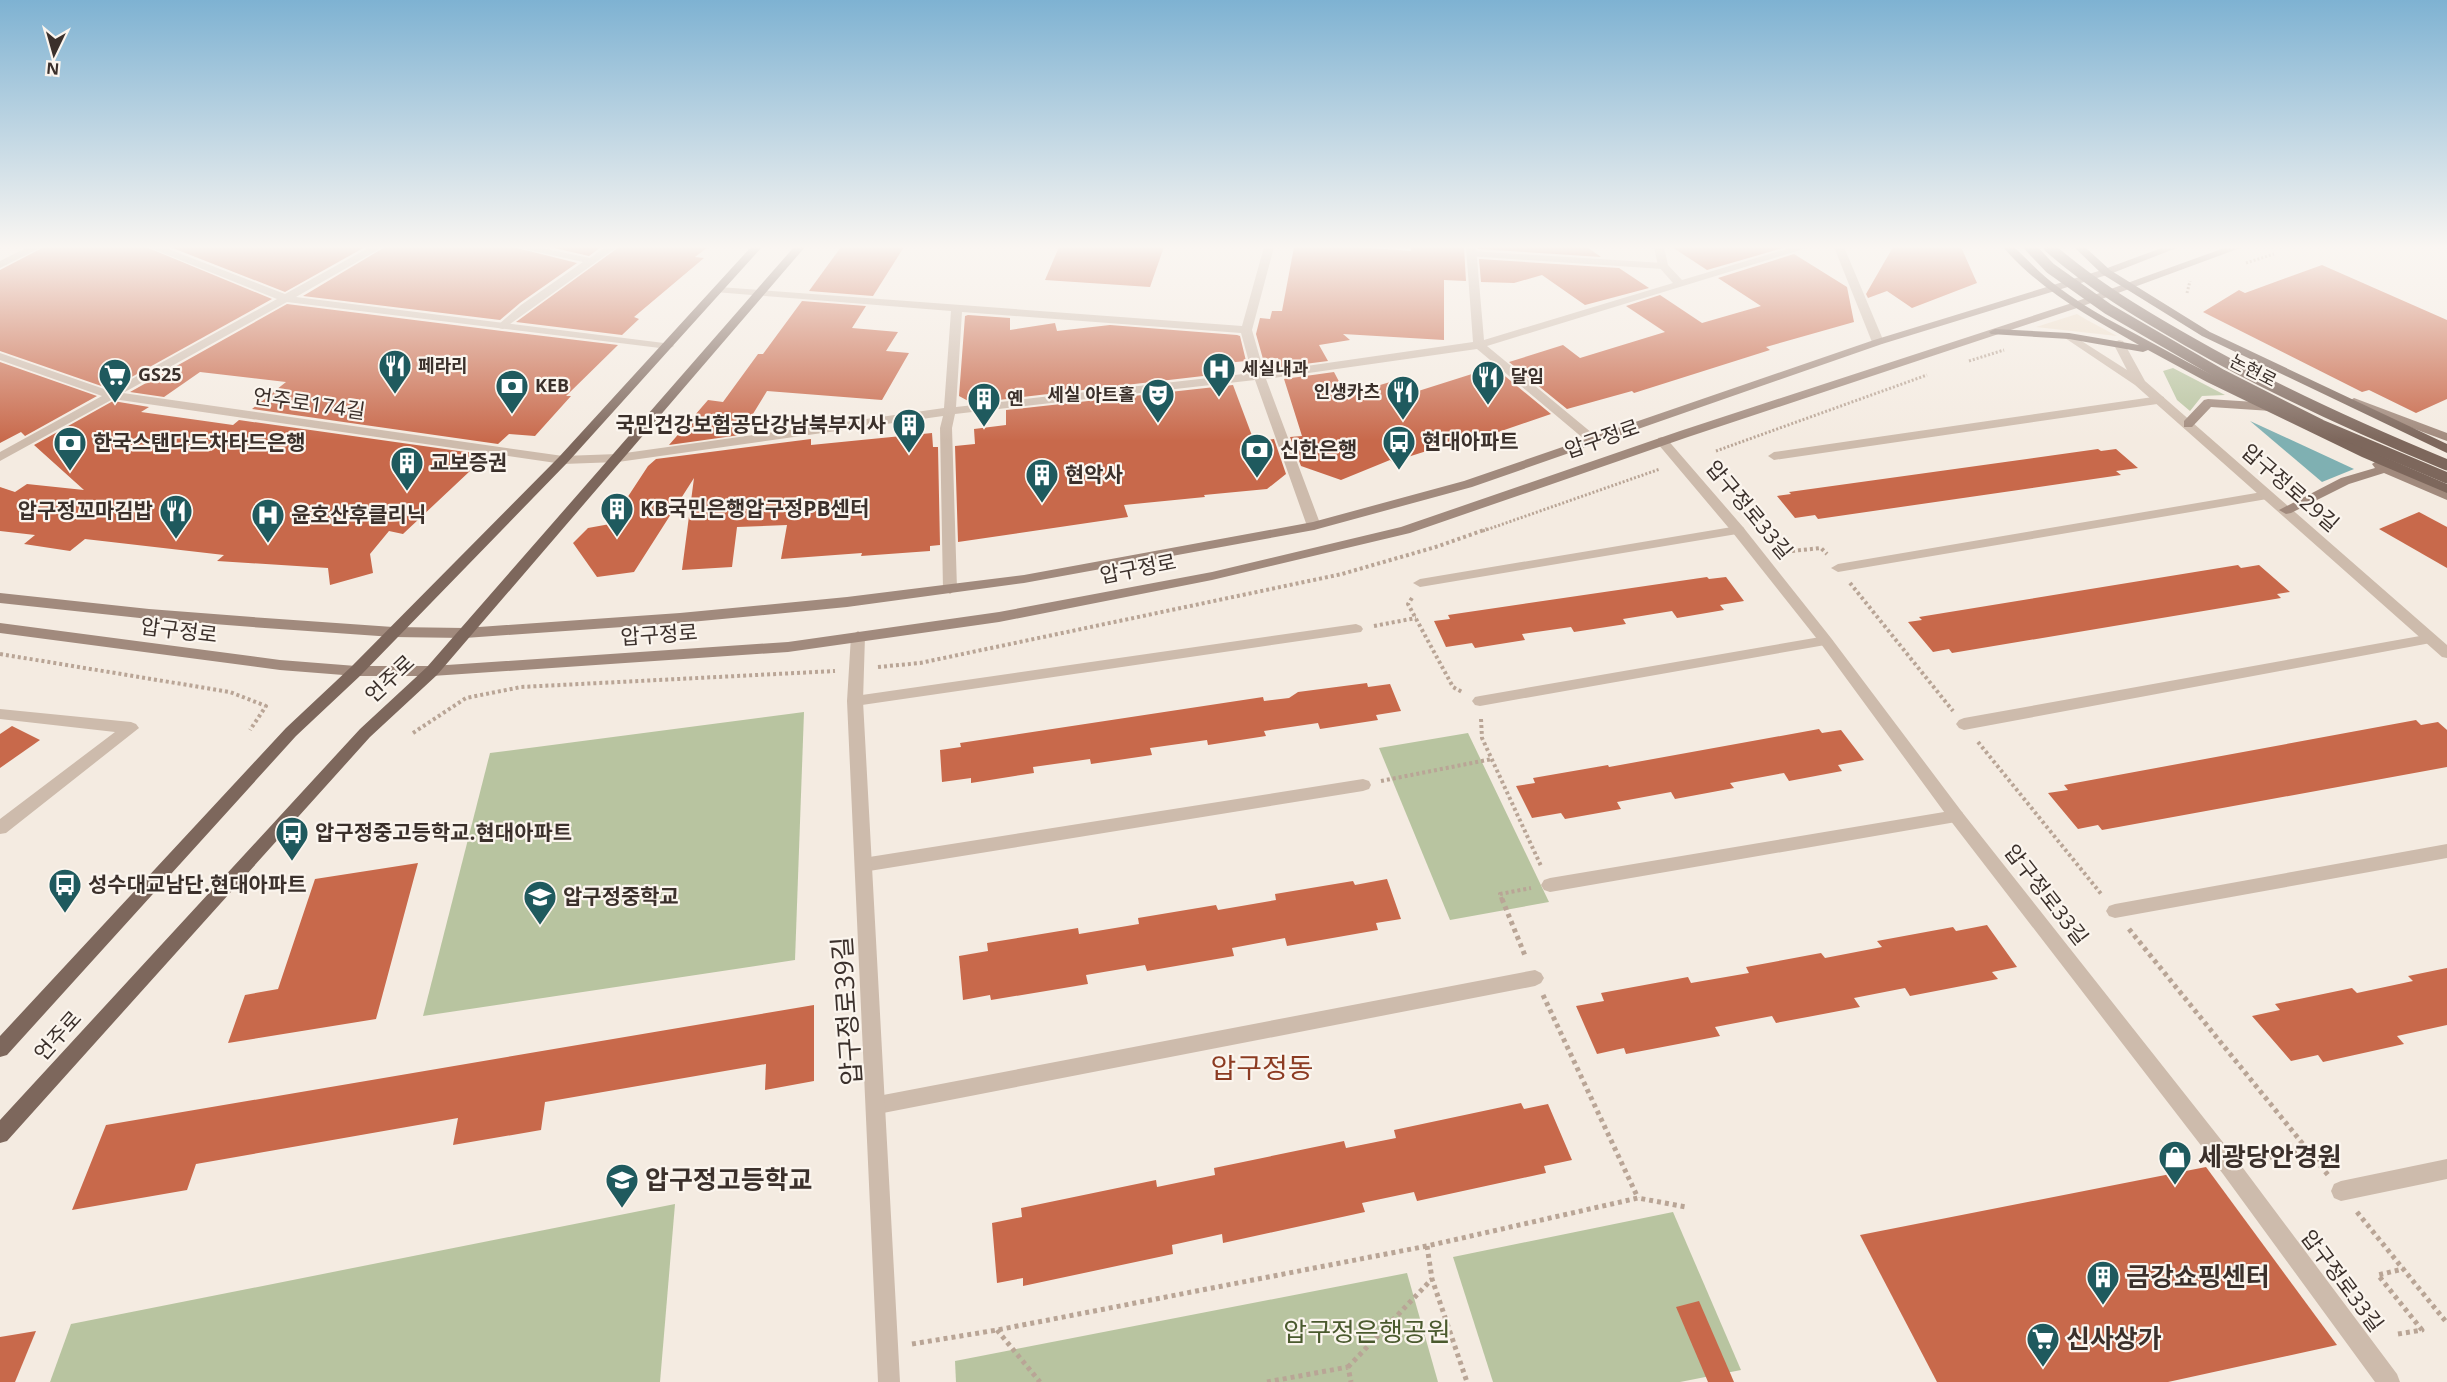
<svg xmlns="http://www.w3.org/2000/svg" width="2447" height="1382" font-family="'Open Sans','Noto Sans KR',sans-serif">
	<rect width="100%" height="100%" fill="#f4ebe1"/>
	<!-- green -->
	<g fill="#b8c4a0">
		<polygon points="2173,368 2225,395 2202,396 2190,411 2177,400 2163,371"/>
		<polygon points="804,712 795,960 423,1016 490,753"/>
		<polygon points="1468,733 1549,902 1450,920 1379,748"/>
		<polygon points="675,1204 660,1382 50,1382 71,1324"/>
		<polygon points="1673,1212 1741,1370 1680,1382 1493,1382 1453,1257"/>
		<polygon points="1407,1273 1438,1382 956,1382 955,1361"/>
	</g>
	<!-- plaza -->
	<polygon fill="#ecdcc8" points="2077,314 2087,320 2117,336 2036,327"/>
	<!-- water -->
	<polygon fill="#7fb0b2" points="2250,421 2354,469 2322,482"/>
	<!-- building -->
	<g fill="#c8694b">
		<polygon points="44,247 146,247 272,299 110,389 0,351 0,270"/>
		<polygon points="170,247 365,247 285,292"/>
		<polygon points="385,247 513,247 577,263 520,303 500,320 303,296"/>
		<polygon points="550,247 601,247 589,256"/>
		<polygon points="619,247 708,247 695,257 704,258 634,317 639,319 622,335 516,322"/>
		<polygon points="841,247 904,247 873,296 809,291"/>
		<polygon points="1059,247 1164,247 1150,287 1045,280"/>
		<polygon points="1294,247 1358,247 1411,251 1411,247 1464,247 1466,281 1444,280 1444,340 1343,334 1350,340 1319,345 1328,361 1281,367 1278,358 1263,359 1256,334 1260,318 1270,319 1272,311 1282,311"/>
		<polygon points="1478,247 1587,247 1601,257 1478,249"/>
		<polygon points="1672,247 1783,247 1783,248 1707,270"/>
		<polygon points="1893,247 1961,247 1977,283 1912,308 1887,291 1868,298 1866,294"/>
		<polygon points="1794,254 1847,287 1854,322 1766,347 1770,350 1634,393 1632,391 1567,409 1509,362 1563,345 1580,358 1665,332 1626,306 1660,295 1702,323 1761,306 1718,278"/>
		<polygon points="1479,259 1619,268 1649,288 1585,305 1542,275 1514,283 1481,282"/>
		<polygon points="2322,265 2447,320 2447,399 2416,413 2369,390 2362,392 2203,312 2239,290 2245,293"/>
		<polygon points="802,301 866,306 852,328 898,332 886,351 909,353 882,400 767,391 740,435 669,445 708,400 723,402 758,354 763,354"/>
		<polygon points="287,304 502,331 618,345 566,396 571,396 535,436 509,434 498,444 252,409 286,382 200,372 164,397 130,392"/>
		<polygon points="968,315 1010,318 1010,330 1055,323 1057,331 1110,325 1237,335 1240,336 1246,361 1226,363 1229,373 972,403 959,396 965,316"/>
		<polygon points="0,362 97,396 25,436 21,432 0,443"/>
		<polygon points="1494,367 1551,414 1481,438 1477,435 1392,462 1390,460 1341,480 1301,466 1290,437 1302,436 1284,379 1334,372 1346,395 1397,380 1412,393"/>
		<polygon points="1233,385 1254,441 1274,439 1286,474 1267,489 1204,495 1205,497 1124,505 1128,517 958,542 955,446 975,444 974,429 1006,425 1006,410"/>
		<polygon points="113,401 149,407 141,412 233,425 239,420 487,455 403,534 389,531 370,554 373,573 330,585 328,568 217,561 224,555 85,539 70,551 24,544 35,535 0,531 0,487 15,492 27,484 84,490 34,445"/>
		<polygon points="932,433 933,447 938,447 940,545 930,546 930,551 861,556 862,553 781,559 787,525 737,527 732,567 682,570 694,478 634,572 597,577 573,543 588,528 610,524 648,466 656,459 811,439 811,445"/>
		<polygon points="2098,449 2101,451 2116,449 2138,468 2116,471 2121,475 1818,519 1815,515 1795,518 1777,496 1791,494 1789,492"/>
		<polygon points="2419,512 2447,527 2447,568 2379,529"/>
		<polygon points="2238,565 2241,568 2259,565 2290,592 2277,594 2281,598 1952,653 1949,649 1933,652 1908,622 1922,620 1919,617"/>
		<polygon points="1707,577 1709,579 1726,577 1744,601 1720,605 1724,610 1677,618 1672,611 1623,619 1626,624 1574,632 1571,627 1522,634 1525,640 1475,648 1472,643 1446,647 1434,621 1450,619 1448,615"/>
		<polygon points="1367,683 1368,687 1390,684 1401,711 1376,715 1378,720 1320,729 1318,723 1264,731 1266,736 1208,745 1207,740 1150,748 1152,755 1091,764 1090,759 1033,767 1034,773 971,783 971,778 942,782 940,750 961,747 960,743 1263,697 1264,701 1289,698 1298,692"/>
		<polygon points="2416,720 2421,725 2438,722 2447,730 2447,767 2102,830 2098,825 2078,829 2048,793 2068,790 2064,785"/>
		<polygon points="12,726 40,740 0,768 0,734"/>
		<polygon points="1819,729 1822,733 1841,730 1864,760 1838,765 1842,771 1789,781 1784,773 1730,783 1734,788 1675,799 1671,792 1617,802 1621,809 1565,819 1561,813 1532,818 1516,786 1535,783 1533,778 1608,765 1609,767"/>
		<polygon points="418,863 376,1019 228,1043 245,995 278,989 315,879"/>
		<polygon points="1387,879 1401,919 1376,923 1378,930 1287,946 1285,938 1232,948 1234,956 1147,971 1145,965 1086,975 1088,984 991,1000 990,995 963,1000 959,956 988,951 987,943 1078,928 1079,934 1139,924 1138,918 1216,905 1218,910 1276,900 1275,894 1353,881 1355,885"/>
		<polygon points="1987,925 2017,967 1992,972 1998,979 1910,996 1905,988 1854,998 1860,1007 1776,1023 1772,1016 1715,1027 1720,1036 1626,1054 1624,1048 1597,1054 1576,1006 1604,1001 1601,993 1688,977 1691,983 1749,973 1746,967 1821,953 1825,958 1882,947 1877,941 1953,927 1956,931"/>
		<polygon points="2447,968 2447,1025 2397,1036 2404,1044 2323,1062 2318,1055 2291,1061 2252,1016 2280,1010 2275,1004 2352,988 2357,993 2413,981 2408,976"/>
		<polygon points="814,1005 814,1081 765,1090 766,1064 545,1102 541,1130 453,1145 458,1118 196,1164 187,1190 72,1210 106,1125"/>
		<polygon points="1521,1103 1524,1109 1548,1104 1572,1160 1544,1166 1546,1173 1417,1201 1414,1192 1362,1203 1365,1212 1223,1243 1222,1234 1172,1245 1173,1254 1023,1286 1023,1278 997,1283 992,1223 1022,1217 1021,1208 1156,1180 1157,1187 1215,1175 1214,1168 1344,1141 1346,1148 1396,1138 1394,1130"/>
		<polygon points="2206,1167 2337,1345 2168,1382 1937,1382 1860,1235"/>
		<polygon points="1699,1301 1734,1382 1708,1382 1676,1307"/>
		<polygon points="36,1331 15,1382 0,1382 0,1337"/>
	</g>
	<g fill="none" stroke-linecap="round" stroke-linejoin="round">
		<!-- path-far2 -->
		<g stroke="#b9a596" stroke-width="3" stroke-dasharray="2 2" stroke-linecap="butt">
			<polyline points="2246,263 2274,254"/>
			<polyline points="2187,293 2190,281"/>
			<polyline points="1969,361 2004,350"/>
			<polyline points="1716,451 1927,375"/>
			<polyline points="1483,531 1660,469"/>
		</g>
		<!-- path-far1 -->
		<g stroke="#b9a596" stroke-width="4" stroke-dasharray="3 3" stroke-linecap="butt">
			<polyline points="1792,551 1821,548 1827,554"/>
			<polyline points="1850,583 1953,711"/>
			<polyline points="1412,598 1408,604 1453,687 1462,692"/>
			<polyline points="1374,626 1416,618"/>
			<polyline points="0,654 230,692 266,706 250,730"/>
			<polyline points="878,667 920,663 1342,574 1439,546 1487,529"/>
			<polyline points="1481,719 1482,738 1541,866"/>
			<polyline points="413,733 466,698 521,687 835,671"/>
			<polyline points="1978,742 2102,895"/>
			<polyline points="1381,781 1492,759"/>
			<polyline points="1502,900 1500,894 1531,888"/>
		</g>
		<!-- path -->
		<g stroke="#b9a596" stroke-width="5" stroke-dasharray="4 4" stroke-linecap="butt">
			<polyline points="1502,899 1526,958"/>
			<polyline points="2129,929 2328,1175"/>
			<polyline points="1543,995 1638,1198"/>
			<polyline points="2254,1161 2306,1149"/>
			<polyline points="2357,1212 2447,1323"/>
			<polyline points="1427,1246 1432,1279 1467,1382"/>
			<polyline points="997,1330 1040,1382"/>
			<polyline points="2398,1334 2422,1330 2378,1275 2403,1269"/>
			<polyline points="912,1344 997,1330 1427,1246 1638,1198 1686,1207"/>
			<polyline points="1348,1367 1432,1279"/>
			<polyline points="1267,1382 1348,1367 1351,1382"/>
		</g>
		<!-- lane -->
		<g fill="#cdbbac" fill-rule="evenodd">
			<polygon points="515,247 537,247 590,258 605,247 617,247 503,329 499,328 499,324 521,305 583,262"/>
			<polygon points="1471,251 1663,263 1668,266 1663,269 1467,256 1467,252"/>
			<polygon points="2160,396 2164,397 2164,403 1774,460 1768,456 1774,452"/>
			<polygon points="2268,491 2274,495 2273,498 1838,572 1831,568 1838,564"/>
			<polygon points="1738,526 1743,527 1745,530 1743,533 1420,587 1413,583 1420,579"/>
			<polygon points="1356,624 1361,626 1363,629 1361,632 855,706 850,705 847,701 850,697 855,696"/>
			<polygon points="2431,634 2436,636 2438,639 2436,642 1964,730 1959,728 1956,724 1959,720 1964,718"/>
			<polygon points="1826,636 1833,641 1831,644 1480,706 1475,705 1472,701 1475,697 1480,696"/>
			<polygon points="0,709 131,722 136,724 139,728 6,833 0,834 0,819 115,732 0,719"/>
			<polygon points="1363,779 1369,781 1371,785 1369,789 1363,791 863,872 857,870 855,865 857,860 863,858"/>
			<polygon points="1956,810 1962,812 1964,816 1962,820 1956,822 1550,892 1544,890 1541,885 1544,880 1550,878"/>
			<polygon points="2447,844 2447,858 2115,918 2109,916 2106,911 2109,906 2115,904"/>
			<polygon points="1535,970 1541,973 1544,978 1541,983 1535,986 878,1114 871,1111 868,1105 871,1099 878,1096"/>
			<polygon points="2447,1159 2447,1179 2341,1201 2334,1198 2331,1191 2334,1184 2341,1181"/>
		</g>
		<!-- street -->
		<g fill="#cdbbac" fill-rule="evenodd">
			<polygon points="28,247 42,247 0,268 0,261"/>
			<path d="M 148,247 L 163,247 L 285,294 L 370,247 L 383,247 L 296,297 L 672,344 L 674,346 L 668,349 L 287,302 L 123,393 L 563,456 L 618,454 L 944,408 L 951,311 L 715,292 L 714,290 L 719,287 L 1242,326 L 1264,247 L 1274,247 L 1252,330 L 1264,372 L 1473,342 L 1466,247 L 1476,247 L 1484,340 L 1673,283 L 1658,266 L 1654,247 L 1664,247 L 1668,265 L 1682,280 L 1793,247 L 1810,247 L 1487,346 L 1598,438 L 1598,444 L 1590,444 L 1477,349 L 1266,379 L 1321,526 L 1314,530 L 1307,526 L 1255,380 L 955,414 L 952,428 L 957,589 L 950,594 L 943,589 L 940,428 L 943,416 L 618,462 L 563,464 L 113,399 L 0,461 L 0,452 L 102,396 L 0,360 L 0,353 L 110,391 L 277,299 ZM 962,312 L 1241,333 L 1252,373 L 956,407 Z"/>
			<polygon points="1834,247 1844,247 1884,342 1882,344 1874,344 1872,342"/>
			<polygon points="2069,333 2127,370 2113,343 2119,340 2123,341 2145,381 2447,645 2447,658 2442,657 2135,385 2065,338 2063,336"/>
			<polygon points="1662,437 1666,438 1743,527 1831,638 1962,812 2237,1160 2397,1374 2400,1382 2375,1382 2223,1174 1950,820 1821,644 1733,533 1658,444 1658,438"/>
			<polygon points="858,631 865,636 863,701 900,1382 878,1382 847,701 851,636"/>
		</g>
		<!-- secondary -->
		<g fill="#a18a7d" fill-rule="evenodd">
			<polygon points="2164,247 2179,247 2110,274 1882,344 1472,487 1314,530 1024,583 847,607 680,623 465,638 393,637 265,628 149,619 0,603 0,593 149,609 265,618 393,627 465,628 680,613 847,597 1024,575 1313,522 1464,481 1874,340 2102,270"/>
			<polygon points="2227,247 2243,247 2080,307 1688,437 1410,533 1212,580 999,622 788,652 432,676 356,676 280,670 0,633 0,623 280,660 356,666 432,666 788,642 999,612 1212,572 1401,527 1680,431 2072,303"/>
			<polygon points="2354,398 2447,433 2447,441 2350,405 2348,402"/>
			<polygon points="2208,399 2271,403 2277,407 2271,411 2211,407 2192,427 2184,427 2184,421 2204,400"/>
			<polygon points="2378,460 2447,491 2447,500 2384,473 2349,484 2291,513 2286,514 2279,510 2341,478 2375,468 2372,464"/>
		</g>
		<!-- primary -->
		<g fill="#7d675c" fill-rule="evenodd">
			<polygon points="751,247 762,247 567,463 361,675 296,736 7,1055 0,1057 0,1036 286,728 351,667 559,457"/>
			<polygon points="794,247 805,247 437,675 370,737 7,1141 0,1143 0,1120 360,729 427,667"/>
			<path d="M 2003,247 L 2014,247 C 2029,261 2042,276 2058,287 C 2088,310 2123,327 2156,345 C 2250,397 2348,442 2447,484 L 2447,493 L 2362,457 L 2207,382 L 2148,350 L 2143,352 L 2069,339 L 1991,334 L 1989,332 L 1995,329 L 2069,333 L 2139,345 C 2090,317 2041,291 2003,247 Z"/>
			<polygon points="2074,247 2085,247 2110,270 2210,332 2447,444 2447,453 2202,336 2102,274"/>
		</g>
		<!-- primary-bridge -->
		<g stroke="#7d675c" stroke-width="11">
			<polyline points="2030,247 2050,268 2108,309 2222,375 2321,425 2447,478"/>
			<path d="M 2049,247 C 2092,285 2139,313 2188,341 C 2273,390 2357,428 2447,465"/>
		</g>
	</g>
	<!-- sky -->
	<linearGradient id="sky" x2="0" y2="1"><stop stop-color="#7eb2d2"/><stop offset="0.56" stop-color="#faf6f2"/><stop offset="1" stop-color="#faf6f2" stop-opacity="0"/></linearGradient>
	<rect width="2447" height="441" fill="url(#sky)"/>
	<!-- icons -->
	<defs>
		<g id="restaurant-pin" transform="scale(1.725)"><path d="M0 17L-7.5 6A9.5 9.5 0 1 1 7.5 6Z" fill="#1f5a5e" stroke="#fbf5ee"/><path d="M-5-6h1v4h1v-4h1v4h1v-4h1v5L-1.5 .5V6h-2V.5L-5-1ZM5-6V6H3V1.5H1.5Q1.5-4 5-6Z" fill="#fff"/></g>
		<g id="hospital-pin" transform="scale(1.725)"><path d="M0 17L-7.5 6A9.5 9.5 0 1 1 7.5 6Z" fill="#1f5a5e" stroke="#fbf5ee"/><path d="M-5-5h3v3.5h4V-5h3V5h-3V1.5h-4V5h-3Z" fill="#fff"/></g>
		<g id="supermarket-pin" transform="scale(1.725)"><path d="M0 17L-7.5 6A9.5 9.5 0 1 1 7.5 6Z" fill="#1f5a5e" stroke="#fbf5ee"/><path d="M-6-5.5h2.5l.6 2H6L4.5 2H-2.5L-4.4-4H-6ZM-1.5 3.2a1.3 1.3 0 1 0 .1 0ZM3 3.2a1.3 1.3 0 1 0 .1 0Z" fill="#fff"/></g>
		<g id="bank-pin" transform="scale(1.725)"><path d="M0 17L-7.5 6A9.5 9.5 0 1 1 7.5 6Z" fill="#1f5a5e" stroke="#fbf5ee"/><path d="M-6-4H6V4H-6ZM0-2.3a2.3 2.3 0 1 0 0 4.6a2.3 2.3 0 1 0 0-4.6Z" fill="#fff"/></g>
		<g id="theatre-pin" transform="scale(1.725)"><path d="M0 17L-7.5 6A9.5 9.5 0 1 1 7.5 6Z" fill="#1f5a5e" stroke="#fbf5ee"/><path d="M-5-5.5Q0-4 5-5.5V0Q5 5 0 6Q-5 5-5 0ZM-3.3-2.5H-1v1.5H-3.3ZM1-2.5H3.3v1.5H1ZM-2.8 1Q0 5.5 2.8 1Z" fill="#fff"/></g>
		<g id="building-pin" transform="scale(1.725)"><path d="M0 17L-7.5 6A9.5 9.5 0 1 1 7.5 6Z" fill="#1f5a5e" stroke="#fbf5ee"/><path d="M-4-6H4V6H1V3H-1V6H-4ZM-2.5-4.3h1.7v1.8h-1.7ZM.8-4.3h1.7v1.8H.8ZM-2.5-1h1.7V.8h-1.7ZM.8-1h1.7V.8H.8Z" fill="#fff"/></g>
		<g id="bus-pin" transform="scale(1.725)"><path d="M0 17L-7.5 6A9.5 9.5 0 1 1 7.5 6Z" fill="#1f5a5e" stroke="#fbf5ee"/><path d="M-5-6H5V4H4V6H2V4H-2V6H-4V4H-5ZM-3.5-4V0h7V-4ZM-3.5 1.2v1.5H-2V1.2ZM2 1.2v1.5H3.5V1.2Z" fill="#fff"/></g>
		<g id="school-pin" transform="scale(1.725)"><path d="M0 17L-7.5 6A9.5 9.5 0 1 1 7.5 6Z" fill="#1f5a5e" stroke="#fbf5ee"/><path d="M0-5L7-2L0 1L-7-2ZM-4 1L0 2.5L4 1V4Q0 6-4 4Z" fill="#fff"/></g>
		<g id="shop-pin" transform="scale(1.725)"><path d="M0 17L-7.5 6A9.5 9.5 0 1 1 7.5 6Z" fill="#1f5a5e" stroke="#fbf5ee"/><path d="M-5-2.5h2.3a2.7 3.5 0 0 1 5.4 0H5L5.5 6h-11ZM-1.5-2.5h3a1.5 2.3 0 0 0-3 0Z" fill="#fff"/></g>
	</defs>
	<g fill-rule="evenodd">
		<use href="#restaurant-pin" x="395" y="366"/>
		<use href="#hospital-pin" x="1219" y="369"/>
		<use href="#supermarket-pin" x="115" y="375"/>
		<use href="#restaurant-pin" x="1488" y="377"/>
		<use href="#bank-pin" x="512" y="386"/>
		<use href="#restaurant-pin" x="1403" y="392"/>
		<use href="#theatre-pin" x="1158" y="395"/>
		<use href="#building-pin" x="984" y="399"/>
		<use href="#building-pin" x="909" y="425"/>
		<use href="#bus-pin" x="1399" y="442"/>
		<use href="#bank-pin" x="70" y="443"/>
		<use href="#bank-pin" x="1257" y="450"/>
		<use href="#building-pin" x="407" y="463"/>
		<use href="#building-pin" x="1042" y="475"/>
		<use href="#building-pin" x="617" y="509"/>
		<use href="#restaurant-pin" x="176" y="511"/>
		<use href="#hospital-pin" x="268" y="515"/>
		<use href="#bus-pin" x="292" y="833"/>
		<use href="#bus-pin" x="65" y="885"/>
		<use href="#school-pin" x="540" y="897"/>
		<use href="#shop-pin" x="2175" y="1157"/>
		<use href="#school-pin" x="622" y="1180"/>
		<use href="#building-pin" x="2103" y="1277"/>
		<use href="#supermarket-pin" x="2043" y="1339"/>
	</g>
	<g text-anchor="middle" stroke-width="4.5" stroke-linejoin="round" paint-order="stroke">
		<!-- far-poi labels -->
		<g font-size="18" font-weight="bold" fill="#3b302b" stroke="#fbf5ee" text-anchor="start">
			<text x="418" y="372">페라리</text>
			<text x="1242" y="375">세실내과</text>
			<text x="138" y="381">GS25</text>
			<text x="1511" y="383">달임</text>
			<text x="535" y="392">KEB</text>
			<text x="1380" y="398" text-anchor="end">인생카츠</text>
			<text x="1135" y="401" text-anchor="end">세실 아트홀</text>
			<text x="1007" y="405">옌</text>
		</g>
		<!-- far-street labels -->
		<g font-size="18" fill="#3b302b" stroke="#fbf5ee">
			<text transform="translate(2253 371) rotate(27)" y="6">논현로</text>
		</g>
		<!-- street labels -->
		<g font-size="21" fill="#3b302b" stroke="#fbf5ee">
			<text transform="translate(309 404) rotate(8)" y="7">언주로174길</text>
			<text transform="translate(1602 439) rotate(-19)" y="7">압구정로</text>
			<text transform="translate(2290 488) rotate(41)" y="7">압구정로29길</text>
			<text transform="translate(1749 510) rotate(50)" y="7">압구정로33길</text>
			<text transform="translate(1138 569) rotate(-11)" y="7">압구정로</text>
			<text transform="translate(179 631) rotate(7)" y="7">압구정로</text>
			<text transform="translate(659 635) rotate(-4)" y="7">압구정로</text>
			<text transform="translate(390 679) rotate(-43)" y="7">언주로</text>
			<text transform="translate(2046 895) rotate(52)" y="7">압구정로33길</text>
			<text transform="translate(58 1036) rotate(-48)" y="7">언주로</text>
			<text transform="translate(2342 1281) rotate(53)" y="7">압구정로33길</text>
		</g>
		<!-- poi labels -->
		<g font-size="21" font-weight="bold" fill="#3b302b" stroke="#fbf5ee" text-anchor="start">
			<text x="886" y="432" text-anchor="end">국민건강보험공단강남북부지사</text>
			<text x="1422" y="449">현대아파트</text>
			<text x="93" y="450">한국스탠다드차타드은행</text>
			<text x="1280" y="457">신한은행</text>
			<text x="430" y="470">교보증권</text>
			<text x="1065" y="482">현악사</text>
			<text x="640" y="516">KB국민은행압구정PB센터</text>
			<text x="153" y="518" text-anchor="end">압구정꼬마김밥</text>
			<text x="291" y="522">윤호산후클리닉</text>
			<text x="315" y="840">압구정중고등학교.현대아파트</text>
			<text x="88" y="892">성수대교남단.현대아파트</text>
			<text x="563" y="904">압구정중학교</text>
		</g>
		<!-- near-street labels -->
		<g font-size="26" fill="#3b302b" stroke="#fbf5ee">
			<text transform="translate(847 1011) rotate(-94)" y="9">압구정로39길</text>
		</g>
		<!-- near-poi labels -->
		<g font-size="26" font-weight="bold" fill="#3b302b" stroke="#fbf5ee" text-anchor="start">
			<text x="2198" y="1166">세광당안경원</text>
			<text x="645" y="1189">압구정고등학교</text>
			<text x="2126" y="1286">금강쇼핑센터</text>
			<text x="2066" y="1348">신사상가</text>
		</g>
		<!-- near-park labels -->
		<g font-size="26" fill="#4a5a2e" stroke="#fbf5ee">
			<text x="1367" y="1341">압구정은행공원</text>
		</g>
		<!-- near-quarter labels -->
		<g font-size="28" fill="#8c3b22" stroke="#fbf5ee">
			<text x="1262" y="1078">압구정동</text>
		</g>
	</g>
	<!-- north arrow -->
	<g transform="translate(54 54) rotate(185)" stroke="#fbf5ee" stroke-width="4.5" paint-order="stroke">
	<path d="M0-4.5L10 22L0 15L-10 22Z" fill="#3b302b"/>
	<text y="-9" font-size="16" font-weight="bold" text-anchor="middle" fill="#3b302b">N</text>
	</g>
</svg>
